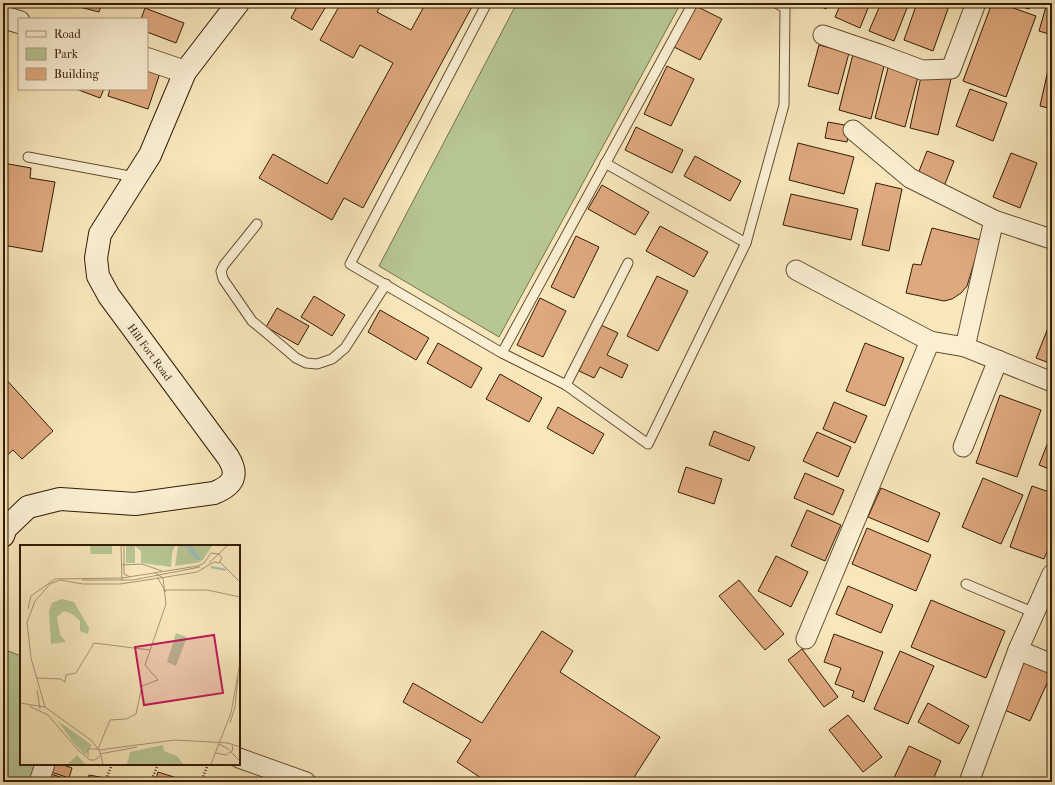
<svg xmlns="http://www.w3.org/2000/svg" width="1055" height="785" font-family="'IM FELL French Canon',serif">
	<rect width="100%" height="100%" fill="#f7e7bb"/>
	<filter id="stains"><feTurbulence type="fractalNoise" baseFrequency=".005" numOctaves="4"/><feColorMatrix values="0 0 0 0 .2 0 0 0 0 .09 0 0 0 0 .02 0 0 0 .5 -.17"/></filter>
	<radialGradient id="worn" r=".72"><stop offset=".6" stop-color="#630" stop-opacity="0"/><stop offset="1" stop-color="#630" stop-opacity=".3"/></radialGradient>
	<!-- green -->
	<g fill="#b7c794" stroke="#76714c">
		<polygon points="517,3 681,3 499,337 379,266"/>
		<polygon points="3,649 21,656 21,764 40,764 34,782 3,782"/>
	</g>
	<!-- building -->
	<g fill="#dfa97f" stroke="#351b05">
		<polygon points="72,3 102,3 99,12 72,5"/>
		<polygon points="174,3 188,3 186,8"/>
		<polygon points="299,3 328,3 312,30 291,18"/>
		<polygon points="341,3 382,3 377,12 411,30 426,3 474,3 363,208 344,198 332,220 259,178 273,154 327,184 393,63 360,45 353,58 320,40"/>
		<polygon points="813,3 829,3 826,9"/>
		<polygon points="841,3 870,3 860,28 835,17"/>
		<polygon points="881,3 909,3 894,41 869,31"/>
		<polygon points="917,3 950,3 933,51 904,40"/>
		<polygon points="992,3 999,3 1036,16 1006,97 963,81"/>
		<polygon points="1011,3 1032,3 1029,9"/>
		<polygon points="1047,3 1052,3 1052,35 1039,31"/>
		<polygon points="696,6 722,19 700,60 674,47"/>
		<polygon points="145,8 184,23 176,43 147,32 147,19 141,19"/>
		<polygon points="819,45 849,53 838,94 808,86"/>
		<polygon points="1052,52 1052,109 1040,106"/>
		<polygon points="853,54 885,62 871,119 839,110"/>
		<polygon points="889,64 919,73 905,127 875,118"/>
		<polygon points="147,66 161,70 148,109 108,96 110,89 147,89"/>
		<polygon points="667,66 694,79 671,126 644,114"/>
		<polygon points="922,72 951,79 938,135 910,128"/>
		<polygon points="76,89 104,89 100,98"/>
		<polygon points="970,89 1007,103 993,141 956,126"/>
		<polygon points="828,122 850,126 847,142 825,138"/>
		<polygon points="636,127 683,150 672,173 625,150"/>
		<polygon points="798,143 854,157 844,194 789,180"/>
		<polygon points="927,151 954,161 943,189 916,179"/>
		<polygon points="1011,153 1037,163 1020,208 993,197"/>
		<polygon points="695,156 741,181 730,201 684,176"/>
		<polygon points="3,163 31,168 30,178 55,182 42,252 3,245"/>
		<polygon points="876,183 902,189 889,251 862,245"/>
		<polygon points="602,185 649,212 635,235 588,209"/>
		<polygon points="791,194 858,209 851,240 783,225"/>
		<polygon points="660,226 708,252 694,277 646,251"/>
		<polygon points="932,228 981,240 967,286 961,293 952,299 944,301 906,293 913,264 921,265"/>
		<polygon points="576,236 599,247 574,298 551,287"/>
		<polygon points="657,276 688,291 658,351 627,336"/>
		<polygon points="314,296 345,315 332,336 301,317"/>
		<polygon points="540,298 566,311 543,357 517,345"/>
		<polygon points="277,308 309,326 298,345 266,327"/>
		<polygon points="380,310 429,338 416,360 368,332"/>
		<polygon points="1052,318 1052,364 1036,358"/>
		<polygon points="601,325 618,333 607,355 628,365 622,378 600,367 594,378 579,371"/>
		<polygon points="438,343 482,368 471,388 427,363"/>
		<polygon points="865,343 904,358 885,406 846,391"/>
		<polygon points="500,374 542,398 529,422 486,399"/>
		<polygon points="3,376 53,431 22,459 13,450 3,459"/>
		<polygon points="1000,395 1041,410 1017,477 976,463"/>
		<polygon points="834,402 867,416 855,443 823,429"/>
		<polygon points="558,407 604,434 593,454 547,428"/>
		<polygon points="714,431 755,447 749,461 709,445"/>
		<polygon points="817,432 851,447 838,477 803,461"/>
		<polygon points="1052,432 1052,470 1039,465"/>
		<polygon points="686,467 722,479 714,504 678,492"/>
		<polygon points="805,473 844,490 833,515 794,498"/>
		<polygon points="983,478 1023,495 1001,544 962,527"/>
		<polygon points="1032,486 1052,493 1052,539 1044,559 1010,547"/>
		<polygon points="881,488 940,513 928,542 868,517"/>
		<polygon points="807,510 841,525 825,561 791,546"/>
		<polygon points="867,528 931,555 916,591 852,564"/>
		<polygon points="776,556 808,572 791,607 758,591"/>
		<polygon points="739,580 784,634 765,650 719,596"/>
		<polygon points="848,586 893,605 881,633 836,614"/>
		<polygon points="931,600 1005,631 986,678 911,647"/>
		<polygon points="542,631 573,651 560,672 660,737 631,782 487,782 457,762 471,740 403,702 413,683 482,723"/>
		<polygon points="834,634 883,652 864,702 852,697 854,691 835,684 841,668 824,662"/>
		<polygon points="802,649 838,697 824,707 788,660"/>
		<polygon points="900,651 934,666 908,724 874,709"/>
		<polygon points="1022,657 1052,672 1030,721 1000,708"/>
		<polygon points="928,703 969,726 959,744 918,722"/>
		<polygon points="848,715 882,757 863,772 829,730"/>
		<polygon points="909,746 941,761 932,782 892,782"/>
		<polygon points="47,764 60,764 72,768 69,778 45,770"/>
		<polygon points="45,772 69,780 68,782 41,782"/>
		<polygon points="158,772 174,777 172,782 155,782"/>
		<polygon points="89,775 105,778 104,782 87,782"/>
	</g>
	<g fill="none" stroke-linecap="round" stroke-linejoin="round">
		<!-- service casing -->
		<g stroke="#664e32" stroke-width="11">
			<g id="service">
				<polyline points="487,3 350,264 502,353 566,385 648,444 746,243 784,105 785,8 776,3"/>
				<polyline points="28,157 135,177"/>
				<polyline points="605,163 746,243"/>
				<polyline points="257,224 224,265 221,271 223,279 252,321 263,330 296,358 306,363 317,364 332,359 345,348 386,284"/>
				<polyline points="502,353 693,3"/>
				<polyline points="566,385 628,263"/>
				<polyline points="966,584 1035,613"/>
			</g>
		</g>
		<!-- minor casing -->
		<g stroke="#664e32" stroke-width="21">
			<g id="minor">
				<polyline points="823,35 882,55 922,70 951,69 976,3"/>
				<polyline points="853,130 910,178 994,220 1048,238"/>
				<polyline points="796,270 930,341"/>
				<polyline points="965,347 1052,382"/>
				<polyline points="963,447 998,360"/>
				<polyline points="806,639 930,341 965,347 994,220"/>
				<polyline points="1018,650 1052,664"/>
				<polyline points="239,758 306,782"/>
				<polyline points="39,782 45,764"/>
				<polyline points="969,782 1018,650 1052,574"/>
			</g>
		</g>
		<!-- tertiary casing -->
		<g stroke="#664e32" stroke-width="24">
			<g id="tertiary">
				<polyline points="3,17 19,22"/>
				<polyline points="147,59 185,72"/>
			</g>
		</g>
		<!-- secondary casing -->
		<g stroke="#351b05" stroke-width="24">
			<path id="secondary" d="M 3,536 L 6,528 L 28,507 L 60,499 L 135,504 L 214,493 C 234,485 239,475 228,457 L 109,296 L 98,276 L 96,258 L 100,234 L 150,155 L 185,72 L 238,3"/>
		</g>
		<!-- path -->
		<g stroke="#351b05" stroke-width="2.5" stroke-dasharray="1 2" stroke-linecap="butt">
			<polyline points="105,782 112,764"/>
			<polyline points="151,782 158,764"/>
			<polyline points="201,782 208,764"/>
		</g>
		<!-- service -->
		<use href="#service" stroke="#faefd3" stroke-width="9"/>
		<!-- minor -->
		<use href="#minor" stroke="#faefd3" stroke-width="19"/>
		<!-- tertiary -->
		<use href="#tertiary" stroke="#faefd3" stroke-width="22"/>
		<!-- secondary -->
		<use href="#secondary" stroke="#faefd3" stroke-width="22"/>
	</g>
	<g text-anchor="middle" stroke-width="4" stroke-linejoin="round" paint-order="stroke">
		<!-- street labels -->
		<g font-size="11" fill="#351b05" stroke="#faefd3">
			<text transform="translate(150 352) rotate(54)" y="4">Hill Fort Road</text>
		</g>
	</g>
	<!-- overview -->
	<g transform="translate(20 545)">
		<rect width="220" height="220" fill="#f7e7bb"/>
		<path d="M 70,1 L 92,1 L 92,9 L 71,9 ZM 106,1 L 155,1 L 152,7 L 151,22 L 121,18 L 121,6 L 115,1 L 115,18 L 106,18 ZM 158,1 L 165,1 L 171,10 L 181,17 L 155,21 ZM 173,1 L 192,1 L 182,16 ZM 42,54 L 54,57 L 69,83 L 68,89 L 60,86 L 60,76 L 52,69 L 44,66 L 37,72 L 40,90 L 46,97 L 31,99 L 29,66 L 32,58 ZM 156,88 L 167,92 L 156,121 L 147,117 ZM 38,176 L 72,200 L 65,210 L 53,197 ZM 143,200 L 144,206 L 157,211 L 163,219 L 107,219 L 110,207 ZM 57,210 L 65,219 L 48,219 Z" fill="#b7c794"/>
		<path d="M 165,1 L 173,1 L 182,16 L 177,15 L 171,10 Z" fill="#9dbfb4"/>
		<path fill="none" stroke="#9dbfb4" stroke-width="2" d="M 191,22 L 206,25"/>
		<path fill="none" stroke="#a99572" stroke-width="1" d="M 101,1 L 102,36M 104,1 L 104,29 L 110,32M 200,17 L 220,37M 189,18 L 207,1M 101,20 L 122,19 L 142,26M 137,32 L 146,47M 62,35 L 113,35 L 180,22M 143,45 L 187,45 L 220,52M 11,51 L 35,34 L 102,33 L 178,21 L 184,18 L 191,8 L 199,9 L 202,13 L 199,18 L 194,17 L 177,27 L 140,33 L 100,39 L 63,39 L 40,35 L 30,39 L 15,56 L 7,77 L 11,113 L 25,162M 8,64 L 11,51M 17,133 L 41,134 L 45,137 L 46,130 L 56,128 L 74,98 L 130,105M 17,145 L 20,164M 0,158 L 25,162 L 72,196 L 80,207 L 83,219M 9,161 L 28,170 L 59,206 L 70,215 L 75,215 L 80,211M 210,178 L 215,162 L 218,132M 199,199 L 210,205M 78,204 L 90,175 L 106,174 L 116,169 L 122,141 L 138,135 L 125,120 L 146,59 L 143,33 L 135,28M 79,205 L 155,195 L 208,198 L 220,202M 210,206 L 220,216M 196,208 L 206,210 L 213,205 L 212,200M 80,209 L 117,202M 68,212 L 68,204 L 78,204M 191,219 L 211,168 L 220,118"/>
		<path fill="#c2185b" fill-opacity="0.15" stroke="#c2185b" stroke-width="2" d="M 194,90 L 203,148 L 124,160 L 115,102 Z"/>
		<rect width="220" height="220" fill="none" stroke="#351b05" stroke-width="2"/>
	</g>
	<!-- margin -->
	<rect width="1055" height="785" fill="none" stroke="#f7e7bb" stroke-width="16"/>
	<rect x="4" y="4" width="1047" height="777" fill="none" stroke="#351b05" stroke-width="2"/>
	<rect x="8" y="8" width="1039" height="769" fill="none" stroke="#351b05"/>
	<!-- legend -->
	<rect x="18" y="18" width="130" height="72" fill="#faefd3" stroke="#ab9a81"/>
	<rect x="26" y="31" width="20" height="6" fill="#faefd3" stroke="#ab9a81"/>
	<text x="54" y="38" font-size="12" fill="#351b05">Road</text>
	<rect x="26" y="48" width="20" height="12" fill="#b7c794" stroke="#ab9a81"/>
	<text x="54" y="58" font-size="12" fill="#351b05">Park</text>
	<rect x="26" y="68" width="20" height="12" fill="#dfa97f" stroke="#ab9a81"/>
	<text x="54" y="78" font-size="12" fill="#351b05">Building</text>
	<rect width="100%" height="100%" filter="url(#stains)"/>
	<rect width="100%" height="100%" fill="url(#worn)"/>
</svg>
